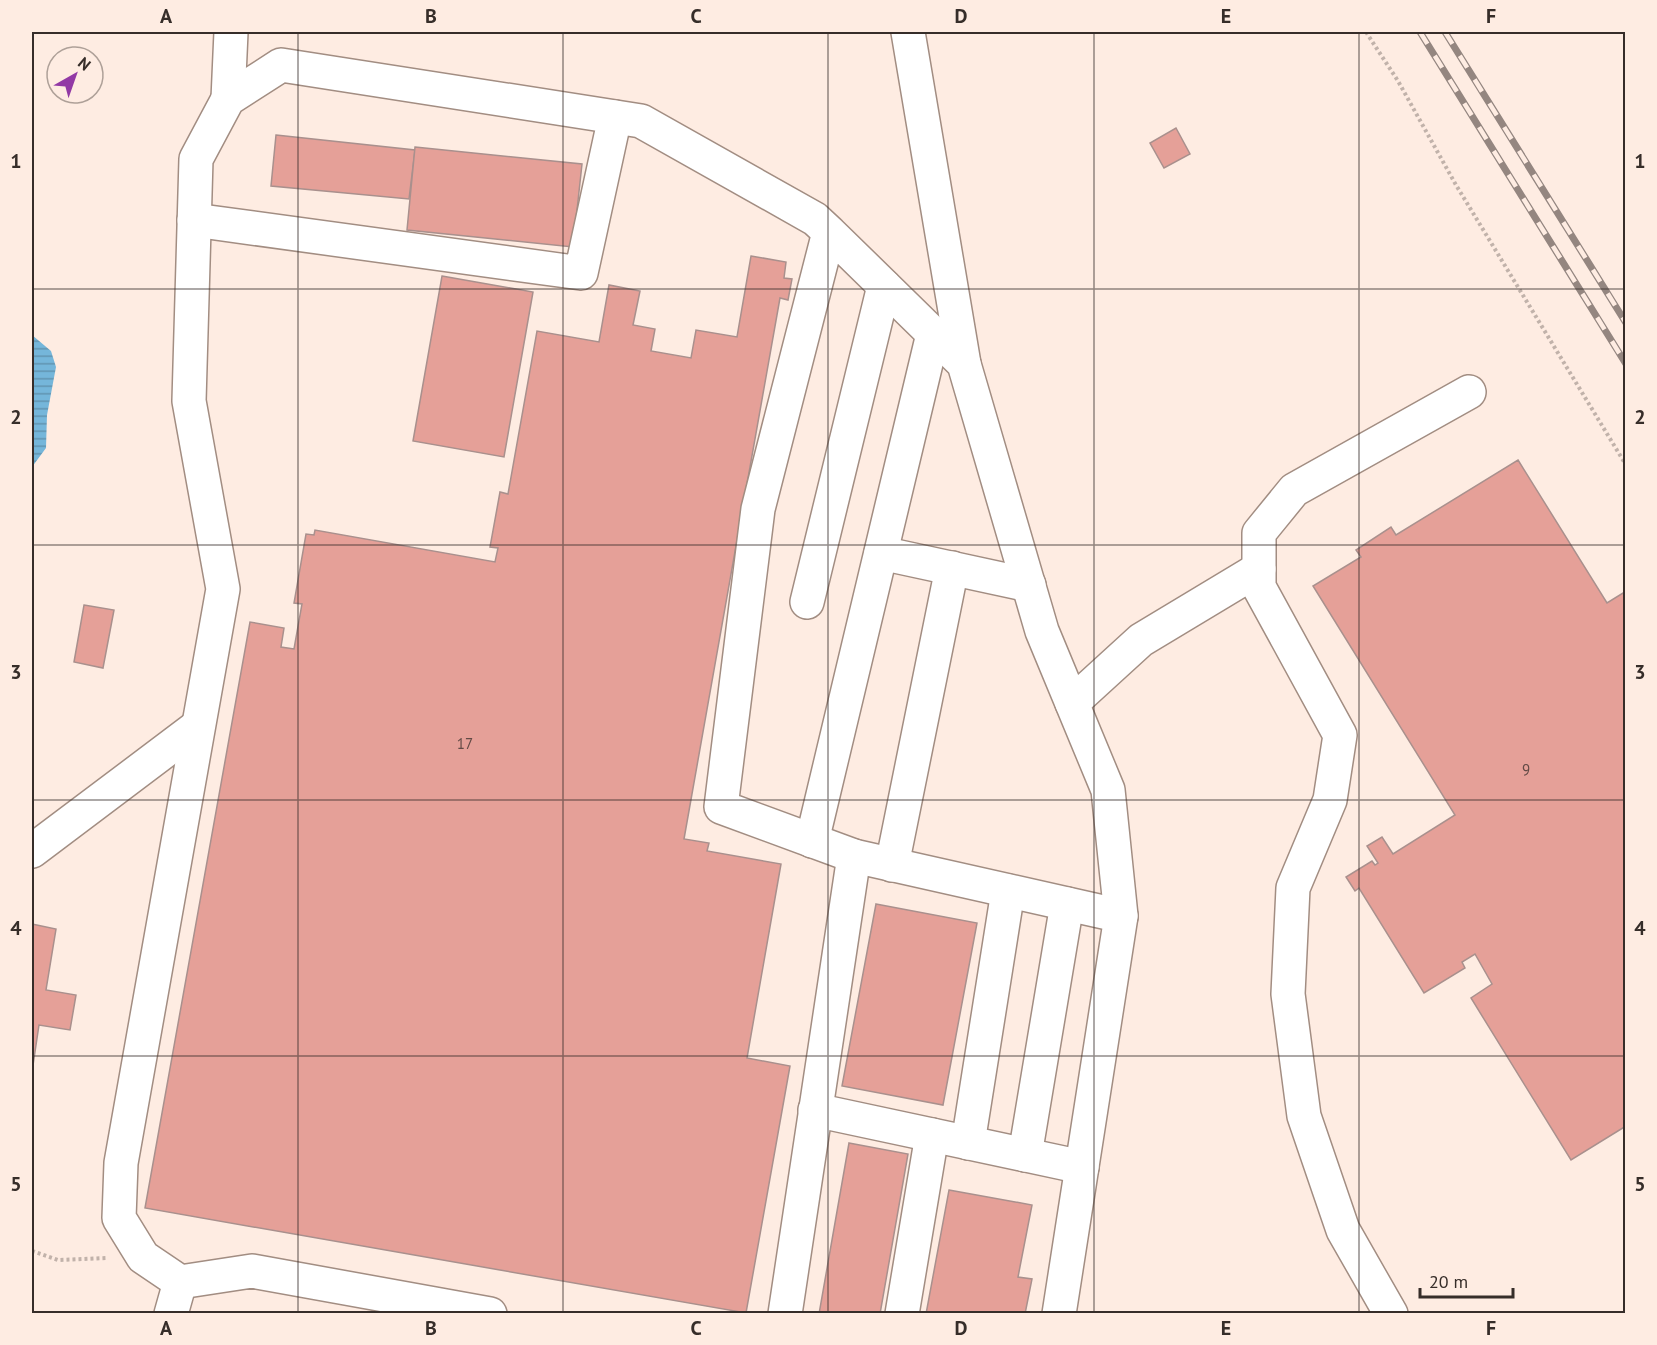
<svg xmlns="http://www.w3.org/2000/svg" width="1657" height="1345" font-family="'PT Sans',sans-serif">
	<defs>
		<pattern id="water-rules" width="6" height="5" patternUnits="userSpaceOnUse" patternTransform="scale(1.5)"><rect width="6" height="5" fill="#75b6da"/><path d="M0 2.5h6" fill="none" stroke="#6194b1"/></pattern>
	</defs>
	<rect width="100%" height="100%" fill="#feece2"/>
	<!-- water -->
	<polygon fill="url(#water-rules)" points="32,335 51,351 56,367 47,415 46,448 32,467"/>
	<!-- building -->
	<g fill="#e5a098" stroke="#a9908d" stroke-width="1.5">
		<polygon points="1176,128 1190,154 1164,168 1150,143"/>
		<polygon points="276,135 415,150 409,199 271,186"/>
		<polygon points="415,147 582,164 573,247 407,230"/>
		<polygon points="751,256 786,262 784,278 792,279 788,300 780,298 684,839 709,843 707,851 781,864 747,1058 790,1066 746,1313 145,1208 250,622 284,628 281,647 294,649 302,604 294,603 306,534 314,535 315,530 495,562 498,548 490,547 500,492 508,494 537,331 599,342 609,285 640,291 633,325 655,329 651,351 691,358 696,330 737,337"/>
		<polygon points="442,276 533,292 504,457 413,441"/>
		<polygon points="1518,460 1607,603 1623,593 1626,597 1626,1126 1571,1160 1471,998 1492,984 1475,954 1462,962 1465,968 1424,993 1359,888 1355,891 1346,877 1372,861 1375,865 1378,863 1367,846 1382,837 1393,854 1455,815 1313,586 1361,557 1356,550 1391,527 1396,535"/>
		<polygon points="84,605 114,610 103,668 74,662"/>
		<polygon points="876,904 977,923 943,1105 842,1086"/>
		<polygon points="32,924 56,929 46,990 76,995 70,1030 39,1025 32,1072"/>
		<polygon points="849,1143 908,1154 880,1314 819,1314"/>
		<polygon points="949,1190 1032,1205 1018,1277 1032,1279 1025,1314 926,1314"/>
	</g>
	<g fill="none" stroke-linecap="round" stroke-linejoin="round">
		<!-- minor casing -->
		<g stroke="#a28d82" stroke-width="36">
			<g id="minor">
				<polyline points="908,32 964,364"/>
				<polyline points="228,99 231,32"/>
				<polyline points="194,220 581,273 615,117"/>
				<polyline points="881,553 1029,585"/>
				<polyline points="807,602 884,286"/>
				<polyline points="1072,703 1141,640 1259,569"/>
				<polyline points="812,841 933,334"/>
				<polyline points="32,851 198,726"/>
				<polyline points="892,865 952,568"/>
				<polyline points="815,1110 1082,1167"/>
				<polyline points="968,1143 1008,891"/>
				<polyline points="1025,1155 1067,904"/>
				<polyline points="171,1314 180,1282"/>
				<polyline points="490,1314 252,1271 180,1282 143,1257 119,1218 121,1163 223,589 189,401 196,159 228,99 281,65 641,121 815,219 829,232 964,364 1042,631 1108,790 1121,916 854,856 721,807 758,509 829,232"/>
				<polyline points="785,1314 854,856"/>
				<polyline points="902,1314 932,1135"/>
				<polyline points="1059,1314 1121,916"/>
				<polyline points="1391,1314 1343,1230 1304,1116 1288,994 1293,888 1330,800 1340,735 1259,587 1259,533 1294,490 1469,392"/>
			</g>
		</g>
		<!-- path -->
		<g stroke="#c1b2aa" stroke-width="4" stroke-dasharray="3 3" stroke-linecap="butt">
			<polyline points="1366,32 1398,81 1456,185 1626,465"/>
			<polyline points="32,1251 58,1260 107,1258"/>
		</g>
		<!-- minor -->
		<use href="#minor" stroke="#fff" stroke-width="33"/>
		<!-- rail casing -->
		<g stroke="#948680" stroke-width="7">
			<g id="rail">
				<polyline points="1420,32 1626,364"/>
				<polyline points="1445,32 1626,323"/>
			</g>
		</g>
		<!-- rail -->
		<use href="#rail" stroke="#feece2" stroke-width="4.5" stroke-dasharray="14" stroke-linecap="butt"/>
	</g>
	<!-- grid -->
	<path fill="none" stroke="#362d29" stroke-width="1.5" stroke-opacity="0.55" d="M 298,32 L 298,1314M 563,32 L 563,1314M 828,32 L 828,1314M 1094,32 L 1094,1314M 1359,32 L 1359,1314M 32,289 L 1626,289M 32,545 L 1626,545M 32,800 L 1626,800M 32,1056 L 1626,1056"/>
	<g text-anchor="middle" stroke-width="6" stroke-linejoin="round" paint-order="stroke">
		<!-- number labels -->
		<g font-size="15" fill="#624a45">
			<text x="465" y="749">17</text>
			<text x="1526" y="775">9</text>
		</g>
	</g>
	<!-- border -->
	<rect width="1657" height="1345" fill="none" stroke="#feece2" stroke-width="66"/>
	<!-- north arrow -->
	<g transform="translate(75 75) rotate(40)"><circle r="28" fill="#feece2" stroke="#aea098" stroke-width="1.5"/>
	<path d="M0-4.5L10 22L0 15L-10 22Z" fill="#9239a5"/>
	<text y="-9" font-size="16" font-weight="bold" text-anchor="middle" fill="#362d29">N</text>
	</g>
	<!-- scale -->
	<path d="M1420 1288v9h93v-9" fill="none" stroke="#362d29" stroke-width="3"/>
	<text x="1429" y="1288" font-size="18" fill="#362d29" stroke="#feece2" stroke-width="4.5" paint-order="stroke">20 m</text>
	<rect x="33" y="33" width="1591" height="1279" fill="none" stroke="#362d29" stroke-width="2"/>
	<g font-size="20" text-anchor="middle" font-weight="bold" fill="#362d29">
		<text x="166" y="23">A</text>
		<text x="431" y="23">B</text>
		<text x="696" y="23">C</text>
		<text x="961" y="23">D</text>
		<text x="1226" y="23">E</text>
		<text x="1491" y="23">F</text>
		<text x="16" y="168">1</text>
		<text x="1640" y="168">1</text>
		<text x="16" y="424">2</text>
		<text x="1640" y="424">2</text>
		<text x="16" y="679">3</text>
		<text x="1640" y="679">3</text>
		<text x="16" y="935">4</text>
		<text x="1640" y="935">4</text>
		<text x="16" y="1191">5</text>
		<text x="1640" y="1191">5</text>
		<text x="166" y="1335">A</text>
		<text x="431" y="1335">B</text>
		<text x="696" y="1335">C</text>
		<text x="961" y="1335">D</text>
		<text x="1226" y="1335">E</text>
		<text x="1491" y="1335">F</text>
	</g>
</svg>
